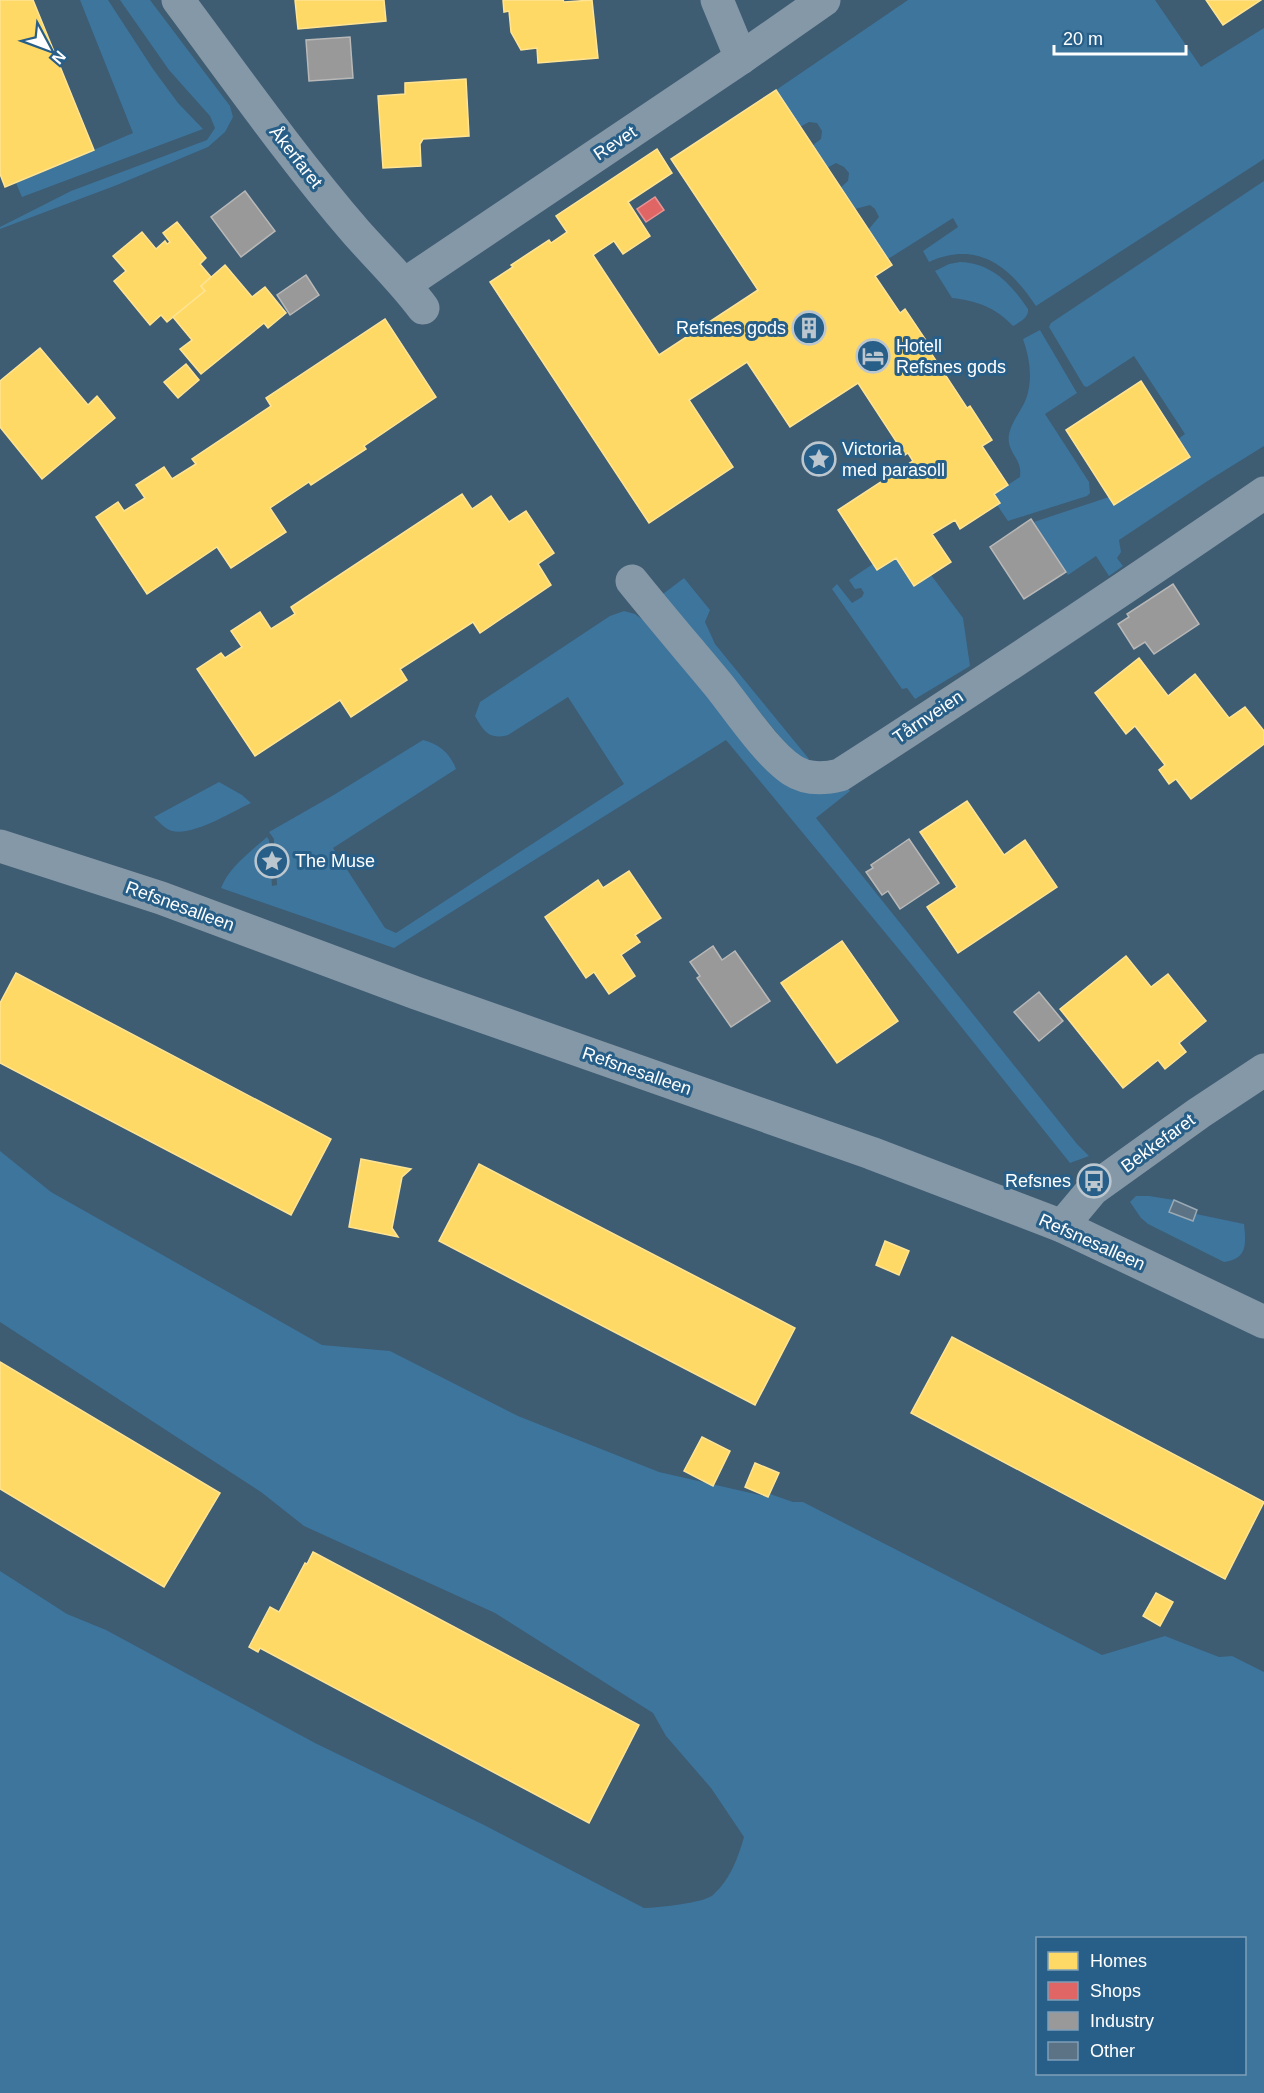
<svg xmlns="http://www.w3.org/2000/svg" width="1264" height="2093" font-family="Arial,sans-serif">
	<rect width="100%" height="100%" fill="#3e5c72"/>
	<!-- green -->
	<g fill="#3d759d" fill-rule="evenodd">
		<polygon points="80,0 108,0 153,69 178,103 203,129 22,197 16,183 133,133"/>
		<polygon points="120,0 150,0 230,106 233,117 225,132 208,147 117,185 0,229 0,227 71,191 207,140 215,128 210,116 169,70"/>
		<path d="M 908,0 L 1155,0 L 1201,67 L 1264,28 L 1264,159 L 1036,306 C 1010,267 978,240 929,262 L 923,251 L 958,227 L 953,218 L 888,259 L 868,230 L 879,217 L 875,209 L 870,205 L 855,209 L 841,187 L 848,181 L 849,173 L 844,167 L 836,163 L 827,168 L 813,145 L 821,139 L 822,131 L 817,123 L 809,122 L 800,127 L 776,90 Z"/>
		<polygon points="1264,181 1264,446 1206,482 1119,540 1121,552 1117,558 1123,566 1109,576 1096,556 1068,575 1034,522 1109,497 1189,457 1178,439 1185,434 1134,356 1087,387 1084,386 1049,327 1051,323"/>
		<path d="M 960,262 C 992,263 1011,284 1028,309 C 1029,318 1020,322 1013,326 C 995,307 977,301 952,298 L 935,271 L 949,264 Z"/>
		<path d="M 1040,330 L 1077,393 L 1045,414 L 1089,482 L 1090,493 L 1087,496 L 1008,521 L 997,505 L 1000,503 L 994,494 L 1020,477 C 1022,460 1012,457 1009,443 C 1006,428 1021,412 1026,399 C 1033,379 1030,359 1023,339 Z"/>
		<polygon points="896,558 914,586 931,575 963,618 970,666 915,699 907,688 902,689 832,589 837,584 852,603 862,597 864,593 861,588 855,589 849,580 873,564 878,570"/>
		<polygon points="684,578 710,610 705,622 715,644 809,759 802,759 781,738 663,594"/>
		<path d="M 624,611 L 635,614 L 650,625 L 786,784 C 806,795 826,797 847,788 L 850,791 L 816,818 L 1077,1144 L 1089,1156 L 1070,1163 L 911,964 L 726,740 L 394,948 L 221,888 C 229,867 251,851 267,837 L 269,840 L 270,850 L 261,860 L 261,866 L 266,871 L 271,872 L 272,886 L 277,885 L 276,870 L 280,869 L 283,864 L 280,855 L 274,852 L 274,839 L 269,832 L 332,796 L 423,740 C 439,744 450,753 456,769 L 333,848 L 385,928 L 396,933 L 624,784 L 568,697 L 508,735 C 489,740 484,732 475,716 L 480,702 L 610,616 Z"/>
		<path d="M 219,782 L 242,795 L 251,803 C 231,812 194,836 172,831 C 165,829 159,822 154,817 Z"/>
		<path d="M 0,1151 L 51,1192 L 322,1345 L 390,1351 L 518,1416 L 659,1472 L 768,1497 L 770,1494 L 793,1502 L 803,1502 L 1102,1655 L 1165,1636 L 1219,1657 L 1232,1656 L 1264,1672 L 1264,2093 L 0,2093 L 0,1571 L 67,1614 L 106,1630 L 315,1743 L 484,1825 L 644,1908 C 656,1908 704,1903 713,1895 C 730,1880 738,1858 744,1837 L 711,1788 L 666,1736 L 653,1713 L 495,1613 L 304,1526 L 261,1492 L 0,1322 ZM 1038,1938 L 1244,1938 L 1244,2074 L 1038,2074 Z"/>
		<path d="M 1136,1196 L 1149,1196 L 1174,1200 L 1169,1212 L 1192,1221 L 1196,1214 L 1244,1224 C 1246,1243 1248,1259 1224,1262 L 1148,1224 L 1141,1218 L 1130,1202 Z"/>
	</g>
	<!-- homes -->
	<g fill="#ffd966" stroke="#ffe494" stroke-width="1.5">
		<polygon points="0,0 33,0 94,150 5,187 0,174"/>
		<polygon points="295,0 384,0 386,21 298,29"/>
		<polygon points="503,0 563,0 564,2 592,0 598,58 538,63 537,48 521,50 511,32 509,11 504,12"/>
		<polygon points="1206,0 1261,0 1223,25"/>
		<polygon points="466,79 469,136 423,139 420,144 421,166 383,168 378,96 405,94 405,83"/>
		<polygon points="776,90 892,265 875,276 900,313 905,309 927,342 925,344 967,408 970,406 992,440 982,446 1008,485 994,494 1000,503 960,529 955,520 932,534 951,562 914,586 896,558 877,570 838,510 913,461 908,453 905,455 858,383 790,427 747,362 689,400 733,467 649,523 490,282 513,267 511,265 549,240 551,243 567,232 556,216 657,149 672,173 628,202 650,236 623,254 614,241 593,255 659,355 758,290 671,159"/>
		<polygon points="177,222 206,258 200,264 211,277 201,286 205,291 167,322 161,315 150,325 114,281 126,271 113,256 142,232 156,249 165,241 167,244 170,242 163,233"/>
		<polygon points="225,265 252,297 265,287 286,313 268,328 264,323 201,374 180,349 192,340 173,317 205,291 201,286"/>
		<polygon points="385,319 436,397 364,446 366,449 311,485 309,482 270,508 286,532 231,568 217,547 147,594 96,517 118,502 124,511 145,498 136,485 164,467 172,479 196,464 192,459 271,406 266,398"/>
		<polygon points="40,348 88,405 97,396 115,418 42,479 0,427 0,381"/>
		<polygon points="186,364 199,380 178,398 164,382"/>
		<polygon points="1141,381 1190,457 1114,505 1066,430"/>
		<polygon points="462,494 472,509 491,496 509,522 526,511 554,553 538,564 551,585 480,633 473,622 400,669 407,680 351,717 340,700 255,756 197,669 221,653 225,658 242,647 231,631 260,612 271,629 295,614 291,607"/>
		<polygon points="1139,658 1168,696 1195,674 1229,718 1245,707 1264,731 1264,744 1191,799 1176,779 1169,784 1159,770 1165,765 1135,726 1126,734 1095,693"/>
		<polygon points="967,801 1004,855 1025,840 1057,887 958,953 927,907 957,887 920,832"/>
		<polygon points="629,871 661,918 635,935 640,942 621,955 635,976 609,994 594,972 586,978 545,917 598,880 603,888"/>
		<polygon points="842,941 898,1021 837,1063 781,983"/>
		<polygon points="1126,956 1151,987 1168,974 1206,1021 1179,1043 1186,1052 1165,1069 1158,1060 1123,1088 1060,1009"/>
		<polygon points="16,973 331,1139 291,1215 0,1063 0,1003"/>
		<polygon points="361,1159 411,1169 402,1177 392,1228 398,1237 349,1227"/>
		<polygon points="479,1164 795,1328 755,1405 439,1241"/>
		<polygon points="885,1241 909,1251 899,1275 876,1265"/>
		<polygon points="952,1337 1264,1502 1225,1579 911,1413"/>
		<polygon points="0,1362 220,1493 164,1587 0,1489"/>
		<polygon points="702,1437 730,1451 713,1486 684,1471"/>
		<polygon points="755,1463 779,1473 768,1497 745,1487"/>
		<polygon points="313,1552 639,1725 589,1823 260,1648 258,1652 249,1647 270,1607 279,1612 305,1563 307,1564"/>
		<polygon points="1156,1593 1173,1602 1160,1626 1143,1616"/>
	</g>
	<!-- shops -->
	<polygon fill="#e06666" stroke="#e99494" stroke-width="1.5" points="655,197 664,210 646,222 637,209"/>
	<!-- industry -->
	<g fill="#999" stroke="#b8b8b8" stroke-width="1.5">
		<polygon points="350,37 353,78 309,81 306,40"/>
		<polygon points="245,191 275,231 241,257 211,217"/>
		<polygon points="306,275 319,295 290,315 277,295"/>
		<polygon points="1031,519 1066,572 1024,599 990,547"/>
		<polygon points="1173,584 1199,624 1154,654 1145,642 1134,649 1118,624 1129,617 1127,614"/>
		<polygon points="909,839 939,883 900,909 888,891 882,895 866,872 873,868 871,865"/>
		<polygon points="713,946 722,960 735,951 770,1001 731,1027 697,978 700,976 690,962"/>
		<polygon points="1039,992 1063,1021 1039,1041 1014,1012"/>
	</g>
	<!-- building -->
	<polygon fill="#5b7384" stroke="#99aab6" stroke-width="1.5" points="1174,1200 1197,1210 1193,1221 1169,1212"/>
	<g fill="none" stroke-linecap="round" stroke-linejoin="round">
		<!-- minor -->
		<g stroke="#8598a7" stroke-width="33">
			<path d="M 178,0 C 236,78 293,159 356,232 C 379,258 403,281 423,308"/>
			<polyline points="717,0 741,58"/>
			<polyline points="405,284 741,58 824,0"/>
			<path d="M 632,581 C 661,617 691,652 720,687 C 739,711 767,753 792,770 C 807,780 824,779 840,775 C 983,683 1124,589 1264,493"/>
			<polyline points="0,846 161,898 416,993 871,1153 1062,1226 1264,1322"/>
			<polyline points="1062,1226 1093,1189 1199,1113 1264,1070"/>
		</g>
	</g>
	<!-- icons -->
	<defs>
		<g id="building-ring" transform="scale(1.725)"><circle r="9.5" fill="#285f88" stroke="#bbc6ce" stroke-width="1.5"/><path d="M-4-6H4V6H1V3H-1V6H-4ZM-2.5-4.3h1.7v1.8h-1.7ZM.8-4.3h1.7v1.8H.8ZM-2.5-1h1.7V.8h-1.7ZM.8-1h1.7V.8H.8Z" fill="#bbc6ce"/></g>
		<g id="hotel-ring" transform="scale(1.725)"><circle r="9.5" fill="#285f88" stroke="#bbc6ce" stroke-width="1.5"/><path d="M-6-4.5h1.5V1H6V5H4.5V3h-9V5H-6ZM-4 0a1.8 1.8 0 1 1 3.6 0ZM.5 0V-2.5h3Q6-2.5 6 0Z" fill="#bbc6ce"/></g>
		<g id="sight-ring" transform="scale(1.725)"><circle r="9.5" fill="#285f88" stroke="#bbc6ce" stroke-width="1.5"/><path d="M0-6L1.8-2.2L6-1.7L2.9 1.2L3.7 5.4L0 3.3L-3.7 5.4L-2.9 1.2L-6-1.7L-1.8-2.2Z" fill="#bbc6ce"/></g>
		<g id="bus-ring" transform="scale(1.725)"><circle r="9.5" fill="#285f88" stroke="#bbc6ce" stroke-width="1.5"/><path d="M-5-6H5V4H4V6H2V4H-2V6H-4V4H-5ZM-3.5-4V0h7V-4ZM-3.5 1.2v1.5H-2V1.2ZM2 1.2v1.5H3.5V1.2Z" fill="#bbc6ce"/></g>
	</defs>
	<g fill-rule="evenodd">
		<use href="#building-ring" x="809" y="328"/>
		<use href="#hotel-ring" x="873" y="356"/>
		<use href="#sight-ring" x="819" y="459"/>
		<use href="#sight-ring" x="272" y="861"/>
		<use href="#bus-ring" x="1094" y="1181"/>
	</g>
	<g text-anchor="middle" stroke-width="6" stroke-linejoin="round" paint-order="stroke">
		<!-- street labels -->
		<g font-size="18" fill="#fff" stroke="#285f88">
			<text transform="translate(615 143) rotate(-34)" y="6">Revet</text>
			<text transform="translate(296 157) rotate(52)" y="6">Åkerfaret</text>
			<text transform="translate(928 717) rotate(-34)" y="6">Tårnveien</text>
			<text transform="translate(180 906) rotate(20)" y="6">Refsnesalleen</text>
			<text transform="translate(637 1071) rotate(19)" y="6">Refsnesalleen</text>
			<text transform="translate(1158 1143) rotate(-36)" y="6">Bekkefaret</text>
			<text transform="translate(1092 1242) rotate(24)" y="6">Refsnesalleen</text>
		</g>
		<!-- poi labels -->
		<g font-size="18" fill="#fff" stroke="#285f88" text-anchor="start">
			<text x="786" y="334" text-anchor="end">Refsnes gods</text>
			<text x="896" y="352">Hotell<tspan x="896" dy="21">Refsnes gods</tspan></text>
			<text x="842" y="455">Victoria<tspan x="842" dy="21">med parasoll</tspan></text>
			<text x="295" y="867">The Muse</text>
			<text x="1071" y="1187" text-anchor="end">Refsnes</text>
		</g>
	</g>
	<!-- legend -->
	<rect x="1036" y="1937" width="210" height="138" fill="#285f88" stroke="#7e9fb8" stroke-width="1.5"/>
	<rect x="1048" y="1952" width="30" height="18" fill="#ffd966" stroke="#7e9fb8" stroke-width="1.5"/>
	<text x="1090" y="1967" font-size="18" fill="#ffffff">Homes</text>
	<rect x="1048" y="1982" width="30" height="18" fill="#e06666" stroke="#7e9fb8" stroke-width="1.5"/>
	<text x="1090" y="1997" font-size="18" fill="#ffffff">Shops</text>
	<rect x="1048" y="2012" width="30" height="18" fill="#999999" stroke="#7e9fb8" stroke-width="1.5"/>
	<text x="1090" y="2027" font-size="18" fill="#ffffff">Industry</text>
	<rect x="1048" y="2042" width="30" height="18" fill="#5b7384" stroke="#7e9fb8" stroke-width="1.5"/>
	<text x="1090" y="2057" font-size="18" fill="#ffffff">Other</text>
	<!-- north arrow -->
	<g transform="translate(48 48) rotate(131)" stroke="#285f88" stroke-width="4.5" paint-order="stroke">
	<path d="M0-4.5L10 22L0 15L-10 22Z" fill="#ffffff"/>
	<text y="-9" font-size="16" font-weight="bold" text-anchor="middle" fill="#ffffff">N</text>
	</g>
	<!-- scale -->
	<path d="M1054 45v9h132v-9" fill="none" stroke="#ffffff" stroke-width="3"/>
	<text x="1063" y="45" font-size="18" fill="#ffffff" stroke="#285f88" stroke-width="4.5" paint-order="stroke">20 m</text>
</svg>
